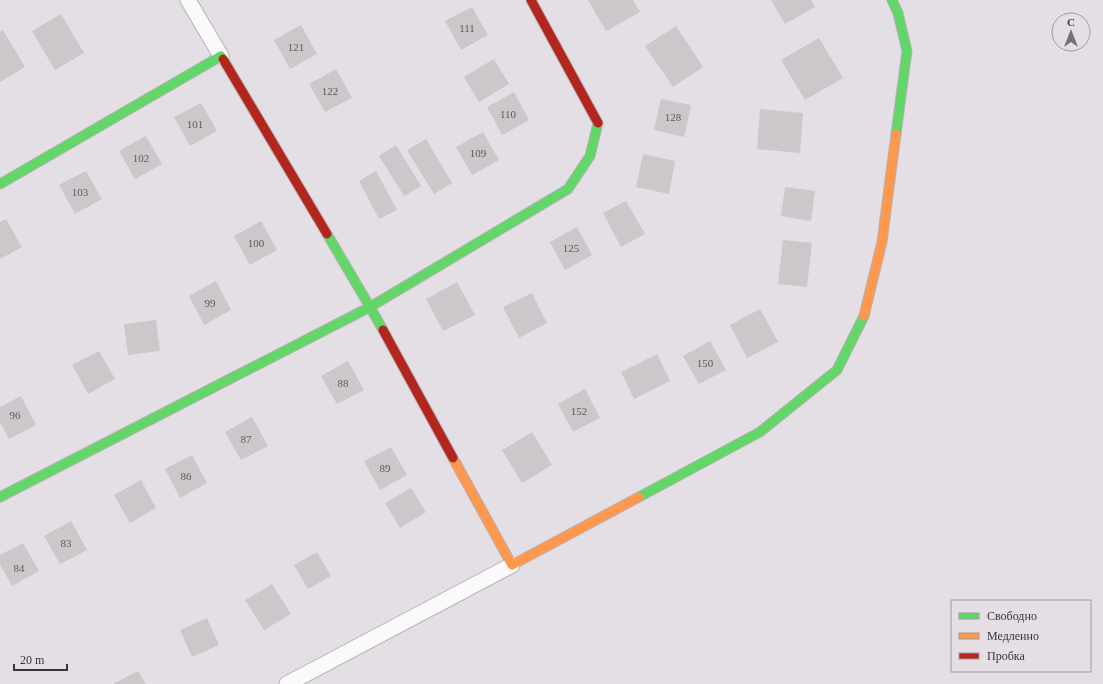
<svg xmlns="http://www.w3.org/2000/svg" width="1103" height="684" font-family="'Times New Roman',serif">
	<rect width="100%" height="100%" fill="#e4dfe4"/>
	<!-- building -->
	<g fill="#cbc7cb">
		<polygon points="588,0 633,0 640,12 606,31"/>
		<polygon points="771,0 811,0 815,7 785,24"/>
		<polygon points="472,7 488,35 461,50 445,21"/>
		<polygon points="61,14 84,53 55,70 32,31"/>
		<polygon points="301,25 317,54 290,69 274,40"/>
		<polygon points="676,26 703,67 673,87 645,46"/>
		<polygon points="3,30 25,67 0,82 0,32"/>
		<polygon points="819,38 843,78 805,100 781,60"/>
		<polygon points="494,59 509,84 479,102 464,77"/>
		<polygon points="336,69 352,98 325,112 309,84"/>
		<polygon points="514,92 529,120 502,135 487,107"/>
		<polygon points="661,99 691,105 684,137 654,130"/>
		<polygon points="201,103 217,131 190,146 174,117"/>
		<polygon points="760,109 803,113 800,153 757,149"/>
		<polygon points="483,132 499,160 472,175 456,147"/>
		<polygon points="146,136 162,164 135,179 119,151"/>
		<polygon points="426,139 452,183 434,194 407,150"/>
		<polygon points="396,145 421,186 404,196 379,156"/>
		<polygon points="643,154 675,161 669,194 636,187"/>
		<polygon points="86,171 102,199 75,214 59,185"/>
		<polygon points="376,171 397,210 379,219 359,181"/>
		<polygon points="785,187 815,191 811,221 781,216"/>
		<polygon points="626,201 645,234 621,247 603,213"/>
		<polygon points="6,219 22,247 0,259 0,222"/>
		<polygon points="261,221 277,250 250,265 234,236"/>
		<polygon points="577,227 592,255 565,270 550,242"/>
		<polygon points="783,240 812,243 807,287 778,284"/>
		<polygon points="216,281 231,310 204,325 189,296"/>
		<polygon points="457,282 475,315 443,331 426,299"/>
		<polygon points="532,293 547,323 519,338 503,307"/>
		<polygon points="760,309 778,342 747,358 730,325"/>
		<polygon points="156,320 160,351 128,355 124,324"/>
		<polygon points="710,341 726,370 699,384 683,356"/>
		<polygon points="99,351 115,379 88,394 72,365"/>
		<polygon points="657,354 670,381 634,399 621,372"/>
		<polygon points="348,361 364,390 337,404 321,376"/>
		<polygon points="585,389 600,418 573,432 558,404"/>
		<polygon points="21,396 36,425 9,439 0,422 0,407"/>
		<polygon points="252,417 268,446 241,460 225,432"/>
		<polygon points="532,432 552,465 522,483 502,450"/>
		<polygon points="391,447 407,475 380,490 364,461"/>
		<polygon points="192,455 207,483 180,498 165,469"/>
		<polygon points="141,480 156,508 130,523 114,495"/>
		<polygon points="411,488 426,512 400,528 385,503"/>
		<polygon points="71,521 87,550 60,564 44,536"/>
		<polygon points="23,543 39,571 12,586 0,564 0,555"/>
		<polygon points="317,552 331,576 308,589 294,565"/>
		<polygon points="272,584 291,614 264,630 245,600"/>
		<polygon points="207,618 219,645 192,657 180,630"/>
		<polygon points="138,671 146,684 113,684"/>
	</g>
	<g fill="none" stroke-linecap="round" stroke-linejoin="round">
		<!-- street casing -->
		<g stroke="#b6b2b6" stroke-width="17">
			<g id="street">
				<polyline points="188,0 221,56"/>
				<polyline points="287,684 512,565"/>
			</g>
		</g>
		<!-- fast casing -->
		<g stroke="#b6b2b6" stroke-width="11">
			<g id="fast">
				<polyline points="892,0 898,13 907,51 896,134"/>
				<polyline points="0,184 221,56 223,59"/>
				<polyline points="327,234 370,307 568,189 590,156 598,123"/>
				<polyline points="0,497 370,307 383,330"/>
				<polyline points="639,497 760,432 837,370 864,316"/>
			</g>
		</g>
		<!-- slow casing -->
		<g stroke="#b6b2b6" stroke-width="11">
			<g id="slow">
				<polyline points="864,316 882,242 896,134"/>
				<polyline points="453,458 512,565 639,497"/>
			</g>
		</g>
		<!-- jam casing -->
		<g stroke="#b6b2b6" stroke-width="11">
			<g id="jam">
				<polyline points="531,0 598,123"/>
				<polyline points="223,59 327,234"/>
				<polyline points="383,330 453,458"/>
			</g>
		</g>
		<!-- street -->
		<use href="#street" stroke="#fbfafb" stroke-width="15"/>
		<!-- fast -->
		<use href="#fast" stroke="#63d668" stroke-width="9"/>
		<!-- slow -->
		<use href="#slow" stroke="#ff974d" stroke-width="9"/>
		<!-- jam -->
		<use href="#jam" stroke="#b3261e" stroke-width="9"/>
	</g>
	<g text-anchor="middle" stroke-width="3" stroke-linejoin="round" paint-order="stroke">
		<!-- number labels -->
		<g font-size="11" fill="#5d5a5d">
			<text x="467" y="32">111</text>
			<text x="296" y="51">121</text>
			<text x="330" y="95">122</text>
			<text x="508" y="118">110</text>
			<text x="673" y="121">128</text>
			<text x="195" y="128">101</text>
			<text x="478" y="157">109</text>
			<text x="141" y="162">102</text>
			<text x="80" y="196">103</text>
			<text x="256" y="247">100</text>
			<text x="571" y="252">125</text>
			<text x="210" y="307">99</text>
			<text x="705" y="367">150</text>
			<text x="343" y="387">88</text>
			<text x="579" y="415">152</text>
			<text x="15" y="419">96</text>
			<text x="246" y="443">87</text>
			<text x="385" y="472">89</text>
			<text x="186" y="480">86</text>
			<text x="66" y="547">83</text>
			<text x="19" y="572">84</text>
		</g>
	</g>
	<!-- legend -->
	<rect x="951" y="600" width="140" height="72" fill="#e5dee5" stroke="#a09ba0"/>
	<rect x="959" y="613" width="20" height="6" fill="#63d668" stroke="#a09ba0"/>
	<text x="987" y="620" font-size="12" fill="#383638">Свободно</text>
	<rect x="959" y="633" width="20" height="6" fill="#ff974d" stroke="#a09ba0"/>
	<text x="987" y="640" font-size="12" fill="#383638">Медленно</text>
	<rect x="959" y="653" width="20" height="6" fill="#b3261e" stroke="#a09ba0"/>
	<text x="987" y="660" font-size="12" fill="#383638">Пробка</text>
	<!-- north arrow -->
	<g transform="translate(1071 32)"><circle r="19" fill="#e5dee5" stroke="#a09ba0"/>
	<path d="M0-3L7 15L0 10L-7 15Z" fill="#747174"/>
	<text y="-6" font-size="11" font-weight="bold" text-anchor="middle" fill="#383638">С</text>
	</g>
	<!-- scale -->
	<path d="M14 664v6h53v-6" fill="none" stroke="#383638" stroke-width="2"/>
	<text x="20" y="664" font-size="12" fill="#383638" stroke="#e5dee5" stroke-width="3" paint-order="stroke">20 m</text>
</svg>
